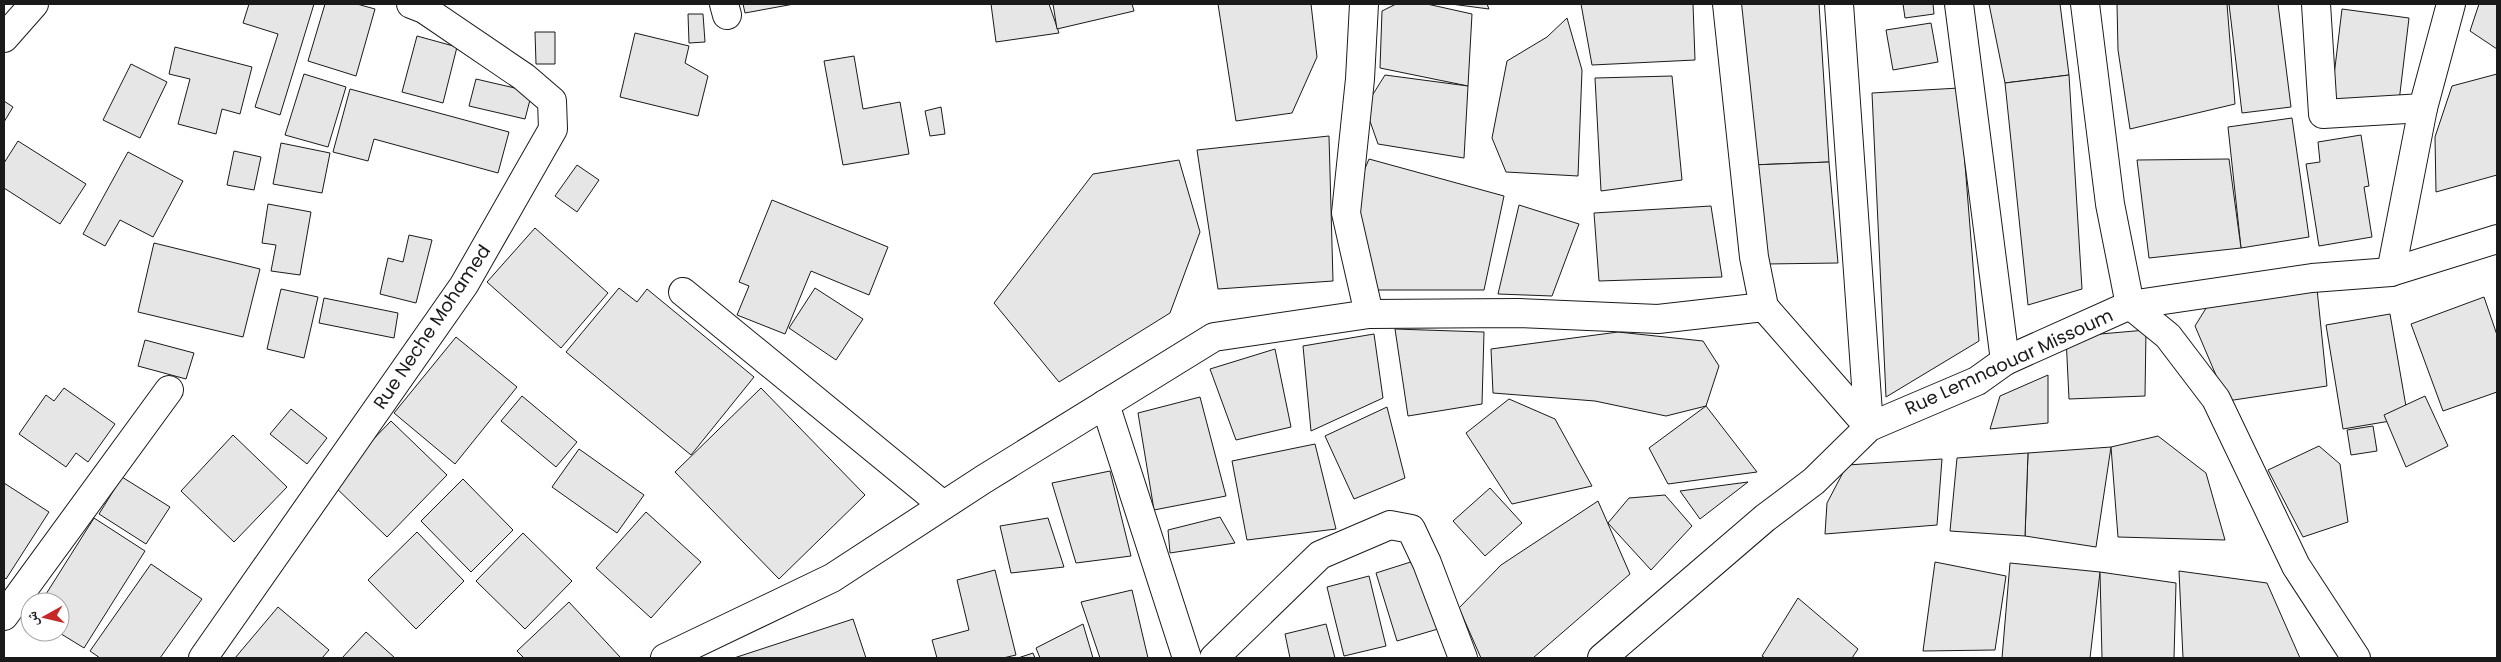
<svg xmlns="http://www.w3.org/2000/svg" width="2501" height="662" font-family="Poppins,'Noto Naskh Arabic',sans-serif">
	<rect width="100%" height="100%" fill="#fff"/>
	<!-- building -->
	<g fill="#e6e6e6" stroke="#1a1a1a">
		<polygon points="249,4 314,4 280,115 255,107 278,34 243,23"/>
		<polygon points="325,4 357,4 375,9 356,76 308,61"/>
		<polygon points="743,4 794,4 745,13"/>
		<polygon points="991,4 1049,4 1059,33 996,42"/>
		<polygon points="1053,4 1132,4 1134,11 1057,29"/>
		<polygon points="1218,4 1311,4 1317,57 1292,113 1236,121"/>
		<polygon points="1396,4 1427,4 1472,14 1468,86 1380,68 1382,11"/>
		<polygon points="1451,4 1487,4 1489,9"/>
		<polygon points="1581,4 1693,4 1695,60 1592,65"/>
		<polygon points="1737,4 1819,4 1829,162 1751,165"/>
		<polygon points="1903,4 1933,4 1934,14 1905,18"/>
		<polygon points="1989,4 2060,4 2069,75 2005,83"/>
		<polygon points="2117,4 2227,4 2235,104 2130,129 2118,50"/>
		<polygon points="2229,4 2278,4 2291,107 2242,113"/>
		<polygon points="2479,4 2497,4 2497,49 2470,31"/>
		<polygon points="2342,9 2409,18 2397,118 2330,109"/>
		<polygon points="688,14 703,14 705,42 689,43"/>
		<polygon points="1567,18 1582,70 1578,176 1506,172 1492,138 1507,61 1547,37"/>
		<polygon points="1931,23 1938,62 1893,70 1886,30"/>
		<polygon points="535,32 555,32 555,64 536,64"/>
		<polygon points="635,33 689,46 685,63 708,76 698,116 620,97"/>
		<polygon points="417,36 457,47 443,103 402,92"/>
		<polygon points="175,47 252,67 240,114 222,109 216,134 178,124 190,79 169,74"/>
		<polygon points="854,56 863,109 900,102 909,154 843,165 824,61"/>
		<polygon points="131,64 167,82 140,138 103,120"/>
		<polygon points="304,74 346,87 328,147 285,135"/>
		<polygon points="2497,74 2497,175 2436,192 2435,137 2452,86"/>
		<polygon points="1385,75 1468,86 1464,158 1378,144 1365,107"/>
		<polygon points="2069,75 2082,289 2028,305 2005,83"/>
		<polygon points="1672,76 1682,180 1601,191 1595,78"/>
		<polygon points="476,79 532,92 525,119 469,106"/>
		<polygon points="1959,88 1979,341 1886,397 1872,93"/>
		<polygon points="350,89 509,132 498,173 374,139 368,161 333,152"/>
		<polygon points="4,101 13,107 4,122"/>
		<polygon points="941,107 945,134 930,136 925,111"/>
		<polygon points="2292,118 2309,237 2241,248 2228,127"/>
		<polygon points="2361,135 2369,186 2364,187 2372,237 2319,246 2306,164 2320,162 2318,142"/>
		<polygon points="1329,136 1333,281 1218,289 1197,150"/>
		<polygon points="18,141 86,184 60,224 4,188 4,163"/>
		<polygon points="281,143 330,153 322,193 273,184"/>
		<polygon points="234,151 261,157 254,190 227,185"/>
		<polygon points="128,152 183,181 153,237 120,220 105,246 83,234"/>
		<polygon points="1369,159 1504,196 1484,290 1364,290 1346,213"/>
		<polygon points="2229,159 2241,248 2149,258 2137,160"/>
		<polygon points="1179,160 1200,232 1170,313 1059,382 994,303 1093,174"/>
		<polygon points="1829,162 1838,263 1766,264 1751,165"/>
		<polygon points="577,165 599,180 577,212 555,196"/>
		<polygon points="772,200 888,247 869,295 811,271 785,334 737,315 749,286 739,282"/>
		<polygon points="268,204 311,212 300,275 271,271 276,245 262,243"/>
		<polygon points="1519,205 1579,224 1552,296 1498,294"/>
		<polygon points="1711,206 1722,277 1599,281 1594,213"/>
		<polygon points="535,228 608,293 561,348 487,282"/>
		<polygon points="409,235 432,240 416,303 380,294 388,258 403,262"/>
		<polygon points="154,243 260,269 243,337 138,312"/>
		<polygon points="619,288 637,302 647,289 754,377 691,455 566,352"/>
		<polygon points="815,288 863,319 836,360 789,328"/>
		<polygon points="281,289 318,297 304,358 267,349"/>
		<polygon points="2317,289 2327,386 2227,401 2195,326 2208,305"/>
		<polygon points="2484,297 2497,335 2497,392 2443,411 2411,324"/>
		<polygon points="324,298 398,313 394,338 319,323"/>
		<polygon points="2390,314 2408,418 2343,429 2326,325"/>
		<polygon points="1395,329 1484,332 1482,404 1408,416"/>
		<polygon points="2146,330 2145,396 2069,399 2066,337"/>
		<polygon points="1618,332 1703,341 1719,366 1706,406 1666,416 1595,401 1493,393 1491,349"/>
		<polygon points="1374,334 1383,398 1311,431 1303,346"/>
		<polygon points="456,337 517,387 455,464 394,413"/>
		<polygon points="145,340 194,353 186,379 138,366"/>
		<polygon points="1275,349 1291,427 1236,440 1210,369"/>
		<polygon points="2048,375 2048,423 1990,429 2000,396"/>
		<polygon points="64,388 115,424 88,462 76,453 66,467 19,434 46,395 54,401"/>
		<polygon points="761,388 865,495 779,579 675,472"/>
		<polygon points="522,396 577,442 556,467 501,421"/>
		<polygon points="2425,396 2448,446 2406,467 2384,415"/>
		<polygon points="1200,397 1226,496 1154,510 1138,413"/>
		<polygon points="1509,399 1555,419 1592,486 1512,504 1466,433"/>
		<polygon points="1706,406 1757,472 1668,484 1649,448"/>
		<polygon points="1387,407 1405,478 1354,499 1325,436"/>
		<polygon points="291,409 327,438 307,464 270,434"/>
		<polygon points="391,421 447,475 387,537 331,483"/>
		<polygon points="2373,426 2377,451 2351,455 2347,430"/>
		<polygon points="233,435 287,487 234,542 181,491"/>
		<polygon points="2158,436 2206,473 2225,540 2118,537 2111,447"/>
		<polygon points="1315,444 1336,529 1247,540 1232,461"/>
		<polygon points="2319,446 2340,464 2348,522 2303,537 2268,470"/>
		<polygon points="2111,447 2096,547 2025,536 2028,453"/>
		<polygon points="579,449 644,495 617,533 552,487"/>
		<polygon points="2028,453 2025,536 1950,531 1957,458"/>
		<polygon points="1942,459 1937,525 1825,534 1827,503 1847,465"/>
		<polygon points="1110,471 1131,556 1076,563 1052,483"/>
		<polygon points="122,477 170,507 146,544 99,514"/>
		<polygon points="463,479 513,530 471,572 421,521"/>
		<polygon points="1748,482 1700,519 1680,491"/>
		<polygon points="4,483 49,512 6,579 4,577"/>
		<polygon points="1490,488 1522,523 1485,556 1453,521"/>
		<polygon points="1665,495 1692,526 1651,570 1608,523 1629,498"/>
		<polygon points="1598,501 1630,574 1533,658 1481,658 1459,608 1501,565"/>
		<polygon points="646,512 701,562 651,618 596,568"/>
		<polygon points="1220,517 1235,543 1170,553 1168,530"/>
		<polygon points="94,518 145,551 84,648 58,632 60,632 60,602 41,602"/>
		<polygon points="1048,518 1064,567 1011,573 1000,526"/>
		<polygon points="417,532 464,581 416,629 368,580"/>
		<polygon points="523,533 572,581 525,629 476,581"/>
		<polygon points="1417,560 1438,629 1397,641 1376,573"/>
		<polygon points="1935,562 2006,576 1995,650 1923,651"/>
		<polygon points="2010,563 2100,572 2090,658 2002,658"/>
		<polygon points="151,564 202,599 160,658 100,658 90,651"/>
		<polygon points="995,570 1016,655 1003,658 937,658 932,640 969,630 957,580"/>
		<polygon points="2179,571 2267,583 2300,658 2183,658"/>
		<polygon points="2100,572 2176,583 2174,658 2102,658"/>
		<polygon points="1369,576 1386,646 1344,656 1327,587"/>
		<polygon points="1132,590 1148,658 1100,658 1081,602"/>
		<polygon points="1798,598 1858,649 1852,658 1765,658 1762,656"/>
		<polygon points="569,602 620,657 618,658 524,658 517,651"/>
		<polygon points="278,607 329,650 322,658 235,658"/>
		<polygon points="853,619 866,658 734,658"/>
		<polygon points="1083,624 1093,658 1040,658 1036,648"/>
		<polygon points="1326,624 1335,658 1290,658 1285,634"/>
		<polygon points="366,632 395,658 342,658"/>
		<polygon points="1033,653 1035,658 1018,658"/>
	</g>
	<g fill="none" stroke-linecap="round" stroke-linejoin="round">
		<!-- minor casing -->
		<g stroke="#1a1a1a" stroke-width="30">
			<g id="minor">
				<polyline points="724,4 727,15"/>
				<polyline points="1364,4 1360,79 1346,213 1369,314"/>
				<polyline points="1727,4 1754,257 1764,307"/>
				<polyline points="1839,4 1869,427"/>
				<polyline points="1959,4 2005,361"/>
				<polyline points="2085,4 2110,204 2130,305 2168,336 2216,399 2296,566 2356,658"/>
				<polyline points="2316,4 2323,114 2423,108"/>
				<polyline points="4,38 34,4"/>
				<polyline points="2391,272 2423,108 2451,4"/>
				<polyline points="683,292 943,505"/>
				<polyline points="1105,404 1187,658"/>
				<polyline points="4,616 169,390"/>
				<polyline points="203,658 464,285 553,129 552,101 524,77 424,9 411,4"/>
				<polyline points="665,658 832,578 984,479 1214,337 1369,314 1518,313 1658,319 1764,307 1869,427"/>
				<polyline points="1214,658 1320,555 1390,525 1411,529 1427,563 1463,658"/>
				<polyline points="1602,658 1765,518 1814,481 1869,427 1977,381 2005,361 2130,305 2312,278 2391,272 2497,239"/>
			</g>
		</g>
		<!-- minor -->
		<use href="#minor" stroke="#fff" stroke-width="28"/>
	</g>
	<g text-anchor="middle" stroke-width="4" stroke-linejoin="round" paint-order="stroke">
		<!-- street labels -->
		<g font-size="18" fill="#1a1a1a" stroke="#fff">
			<text transform="translate(432 327) rotate(-56)" y="6">Rue Neche Mohamed</text>
			<text transform="translate(2009 362) rotate(-25)" y="6">Rue Lemnaouar Missoum</text>
		</g>
	</g>
	<!-- border -->
	<rect width="2501" height="662" fill="none" stroke="#1a1a1a" stroke-width="10"/>
	<!-- north arrow -->
	<g transform="translate(45 617) rotate(262)"><circle r="24" fill="#ffffff" stroke="#a3a3a3"/>
	<path d="M0-4L9 19L0 12L-9 19Z" fill="#c62828"/>
	<text y="-8" font-size="14" font-weight="bold" text-anchor="middle" fill="#1a1a1a">ش</text>
	</g>
</svg>
